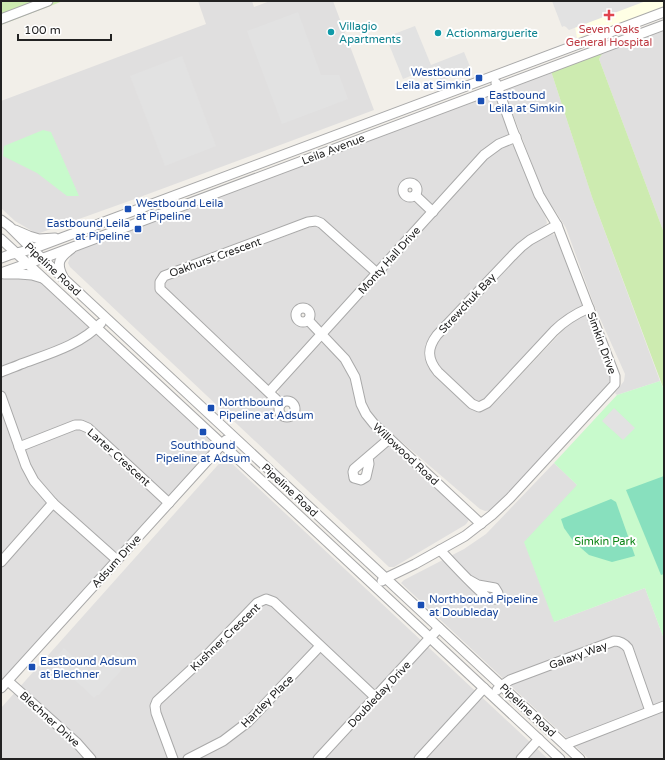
<svg xmlns="http://www.w3.org/2000/svg" width="665" height="760" font-family="'Varela Round',sans-serif">
	<rect width="100%" height="100%" fill="#f2efe9"/>
	<!-- residential -->
	<g fill="#e0dfdf">
		<polygon points="198,1 252,1 254,7 270,1 333,1 374,110 132,200 37,234 15,221 1,208 1,101 206,24"/>
		<polygon points="664,29 664,233 599,59 604,51"/>
		<polygon points="551,71 592,197 660,381 617,395 615,393 624,381 625,374 594,305 566,228 556,212 544,195 506,96 507,90 510,87"/>
		<polygon points="486,95 490,95 496,98 499,105 509,130 508,134 505,138 437,204 432,206 419,194 419,187 415,182 407,179 401,183 399,190 401,196 407,200 413,201 424,210 426,216 377,267 372,265 325,220 318,217 162,273 156,279 155,284 158,293 273,402 278,416 285,421 293,418 297,412 297,406 293,401 280,398 278,394 279,388 318,344 322,343 328,346 339,357 347,369 353,386 381,435 381,438 379,442 352,465 349,473 361,484 371,458 390,444 470,518 467,523 465,525 394,567 389,567 70,267 68,263 71,255 77,249"/>
		<polygon points="511,144 515,147 518,154 536,199 545,215 547,223 541,230 430,340 427,357 429,368 437,377 472,409 491,406 572,321 584,315 588,315 617,375 524,480 492,510 485,511 480,509 382,425 371,413 363,398 329,337 328,334 330,330 491,154 505,145"/>
		<polygon points="316,225 320,226 368,270 371,275 324,327 320,327 315,323 312,310 308,306 303,305 298,307 294,312 294,318 298,323 304,326 310,327 314,330 315,335 273,383 268,385 265,384 166,290 164,286 166,282 170,278"/>
		<polygon points="552,234 555,235 559,239 584,303 583,306 483,402 479,403 474,402 438,367 435,359 434,350 437,341 528,246"/>
		<polygon points="14,277 29,277 43,283 209,436 213,442 210,451 1,681 1,278"/>
		<polygon points="225,457 548,759 1,759 1,708"/>
		<polygon points="554,463 577,485 554,622 645,588 664,639 664,759 589,759 401,583 404,580 464,549 486,534"/>
	</g>
	<!-- education -->
	<polygon fill="#ffffe5" points="566,1 664,1 664,8 577,38 574,21"/>
	<!-- grass -->
	<g fill="#cdebb0">
		<polygon points="1,1 63,1 1,25"/>
		<polygon points="604,51 599,59 664,233 664,390 592,197 551,71"/>
	</g>
	<!-- park -->
	<g fill="#c8facc">
		<polygon points="43,130 51,132 79,196 67,196 37,173 3,156 4,146"/>
		<polygon points="660,381 664,390 664,639 645,588 554,622 524,542 577,485 554,463 617,395"/>
	</g>
	<!-- pitch -->
	<g fill="#88e0be">
		<polygon points="664,476 664,574 661,575 626,490"/>
		<polygon points="611,499 616,502 635,556 612,562 589,555 574,542 564,528 561,519"/>
	</g>
	<!-- parking -->
	<g fill="#e2e2e2">
		<polygon points="552,1 646,1 569,30 566,27 564,26 562,27"/>
		<polygon points="298,12 321,75 339,75 348,99 282,124 247,31"/>
		<polygon points="415,26 431,65 464,52 471,69 441,81 435,66 403,79 386,37"/>
		<polygon points="182,56 216,146 165,166 130,76"/>
		<polygon points="614,408 635,428 623,440 602,421"/>
		<polygon points="64,648 95,676 118,651 130,661 99,695 97,695 94,698 53,660"/>
	</g>
	<g fill="none" stroke-linecap="round" stroke-linejoin="round">
		<!-- minor casing -->
		<g stroke="#a9a9a9" stroke-width="11">
			<g id="minor">
				<polyline points="1,19 48,1"/>
				<circle cx="410" cy="190" r="7"/>
				<polyline points="415,195 433,212"/>
				<polyline points="1,220 9,226 32,249 47,263 580,759"/>
				<path d="M 557,225 L 530,240 L 521,247 L 512,256 L 437,335 C 427,348 427,359 438,372 L 472,404 L 479,407 L 487,403 L 554,331 C 564,321 575,314 589,308"/>
				<polyline points="15,230 29,236 39,239 55,238"/>
				<path d="M 1,239 C 188,411 374,586 560,759"/>
				<polyline points="1,258 9,255 32,249 664,12"/>
				<polyline points="1,273 49,256 664,25"/>
				<polyline points="4,274 19,274 32,275 42,278"/>
				<path d="M 63,277 C 56,263 59,258 71,249"/>
				<circle cx="303" cy="315" r="7"/>
				<polyline points="308,320 345,359 355,377 361,404 366,414 374,424 481,524"/>
				<path d="M 1,372 C 7,369 15,367 21,364 C 48,354 81,345 101,323"/>
				<polyline points="269,392 484,155 499,144 516,137"/>
				<polyline points="1,396 26,466 34,481 53,503 117,560"/>
				<circle cx="287" cy="409" r="8"/>
				<polyline points="281,404 160,289 160,282 164,276 308,222 316,221 321,223 377,273"/>
				<polyline points="19,447 75,425 81,425 88,428 169,503"/>
				<polyline points="368,457 369,464 366,477 361,480 354,478 353,472 354,469 389,439"/>
				<path d="M 440,550 C 456,567 472,585 489,599 L 496,599 L 498,593 L 495,588 L 478,585 L 469,580"/>
				<polyline points="1,562 53,503"/>
				<polyline points="382,581 386,578 415,564 465,536 492,515 510,498 615,384 615,376 557,225 539,195 513,131 496,83"/>
				<polyline points="8,681 76,742 91,759"/>
				<polyline points="1,688 226,440"/>
				<path d="M 497,690 L 501,686 L 510,680 L 614,641 C 620,641 624,643 628,648 L 650,711"/>
				<polyline points="566,746 569,743 664,706"/>
				<polyline points="173,759 156,713 155,706 157,701 208,654 257,603 266,599 274,602 375,697"/>
				<polyline points="188,759 223,741 248,722 320,646"/>
				<polyline points="318,759 439,628"/>
				<polyline points="419,759 484,688"/>
				<polyline points="521,759 539,739"/>
			</g>
		</g>
		<!-- minor -->
		<use href="#minor" stroke="#fff" stroke-width="9"/>
	</g>
	<!-- markers -->
	<path fill="#e0444e" stroke="#fff" stroke-width="1.5" d="M607 9h4v4h4v4h-4v4h-4v-4h-4v-4h4z"/>
	<g fill="#0f9aa8" stroke="#fff" stroke-width="1.5">
		<circle cx="331" cy="32" r="4"/>
		<circle cx="438" cy="33" r="4"/>
	</g>
	<g fill="#1a4fb4" stroke="#fff" stroke-width="1.5">
		<rect x="475" y="74" width="8" height="8" rx="2"/>
		<rect x="477" y="97" width="8" height="8" rx="2"/>
		<rect x="124" y="205" width="8" height="8" rx="2"/>
		<rect x="134" y="225" width="8" height="8" rx="2"/>
		<rect x="207" y="404" width="8" height="8" rx="2"/>
		<rect x="199" y="428" width="8" height="8" rx="2"/>
		<rect x="417" y="601" width="8" height="8" rx="2"/>
		<rect x="28" y="663" width="8" height="8" rx="2"/>
	</g>
	<g text-anchor="middle" stroke-width="4" stroke-linejoin="round" paint-order="stroke">
		<!-- culture labels -->
		<g font-size="11" fill="#0d838f" stroke="#fff" text-anchor="start">
			<text x="339" y="30">Villagio<tspan x="339" dy="13">Apartments</tspan></text>
			<text x="446" y="37">Actionmarguerite</text>
		</g>
		<!-- health labels -->
		<g font-size="11" fill="#be3a42" stroke="#fff">
			<text x="609" y="33">Seven Oaks<tspan x="609" dy="13">General Hospital</tspan></text>
		</g>
		<!-- transit labels -->
		<g font-size="11" fill="#164399" stroke="#fff" text-anchor="start">
			<text x="471" y="76" text-anchor="end">Westbound<tspan x="471" dy="13">Leila at Simkin</tspan></text>
			<text x="489" y="99">Eastbound<tspan x="489" dy="13">Leila at Simkin</tspan></text>
			<text x="136" y="207">Westbound Leila<tspan x="136" dy="13">at Pipeline</tspan></text>
			<text x="130" y="227" text-anchor="end">Eastbound Leila<tspan x="130" dy="13">at Pipeline</tspan></text>
			<text x="219" y="406">Northbound<tspan x="219" dy="13">Pipeline at Adsum</tspan></text>
			<text x="203" y="449" text-anchor="middle">Southbound<tspan x="203" dy="13">Pipeline at Adsum</tspan></text>
			<text x="429" y="603">Northbound Pipeline<tspan x="429" dy="13">at Doubleday</tspan></text>
			<text x="40" y="665">Eastbound Adsum<tspan x="40" dy="13">at Blechner</tspan></text>
		</g>
		<!-- street labels -->
		<g font-size="11" fill="#222" stroke="#fff">
			<text transform="translate(333 149) rotate(-21)" y="4">Leila Avenue</text>
			<text transform="translate(215 257) rotate(-20)" y="4">Oakhurst Crescent</text>
			<text transform="translate(389 260) rotate(-48)" y="4">Monty Hall Drive</text>
			<text transform="translate(53 269) rotate(43)" y="4">Pipeline Road</text>
			<text transform="translate(467 303) rotate(-47)" y="4">Strewchuk Bay</text>
			<text transform="translate(602 343) rotate(70)" y="4">Simkin Drive</text>
			<text transform="translate(406 454) rotate(43)" y="4">Willowood Road</text>
			<text transform="translate(119 457) rotate(42)" y="4">Larter Crescent</text>
			<text transform="translate(290 490) rotate(43)" y="4">Pipeline Road</text>
			<text transform="translate(116 561) rotate(-48)" y="4">Adsum Drive</text>
			<text transform="translate(225 637) rotate(-44)" y="4">Kushner Crescent</text>
			<text transform="translate(578 655) rotate(-20)" y="4">Galaxy Way</text>
			<text transform="translate(379 694) rotate(-47)" y="4">Doubleday Drive</text>
			<text transform="translate(267 701) rotate(-45)" y="4">Hartley Place</text>
			<text transform="translate(528 710) rotate(43)" y="4">Pipeline Road</text>
			<text transform="translate(50 719) rotate(42)" y="4">Blechner Drive</text>
		</g>
		<!-- park labels -->
		<g font-size="11" fill="#0c8416" stroke="#fff">
			<text x="605" y="545">Simkin Park</text>
		</g>
	</g>
	<!-- border -->
	<rect width="665" height="760" fill="none" stroke="#222222" stroke-width="4"/>
	<!-- scale -->
	<path d="M18 34v6h93v-6" fill="none" stroke="#222222" stroke-width="2"/>
	<text x="24" y="34" font-size="12" fill="#222222" stroke="#ffffff" stroke-width="3" paint-order="stroke">100 m</text>
</svg>
